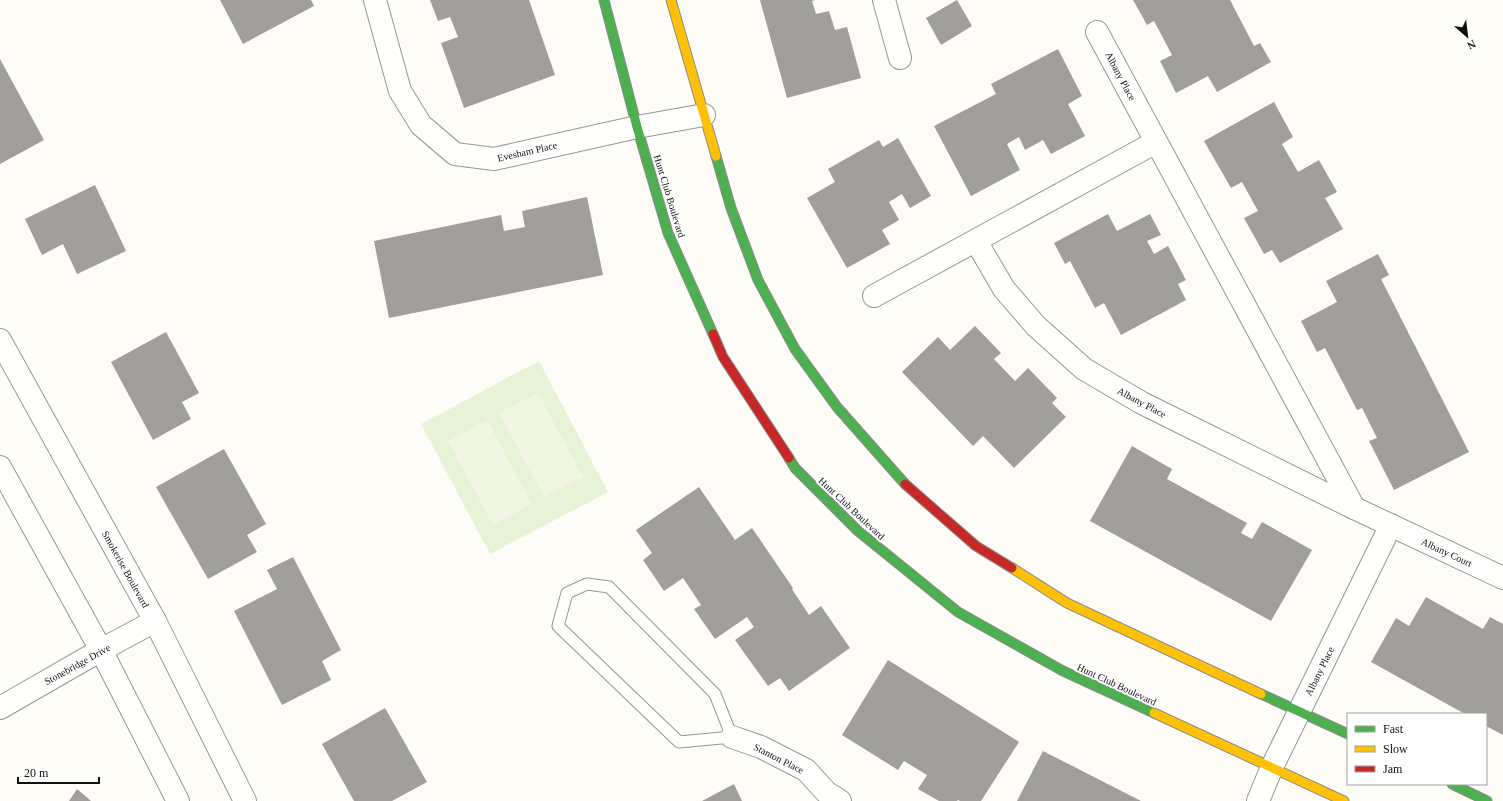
<svg xmlns="http://www.w3.org/2000/svg" width="1503" height="801" font-family="Georgia,serif">
	<rect width="100%" height="100%" fill="#fdfcf7"/>
	<!-- green -->
	<polygon fill="#e7f3d7" points="539,361 608,492 490,554 421,424"/>
	<!-- pitch -->
	<g fill="#f0f6e1">
		<polygon points="538,393 583,477 544,497 499,413"/>
		<polygon points="487,420 532,504 493,525 448,441"/>
	</g>
	<!-- building -->
	<g fill="#a19f9c">
		<polygon points="220,0 311,0 314,6 243,44"/>
		<polygon points="430,0 529,0 555,75 464,108 441,43 458,37 450,17 438,21"/>
		<polygon points="760,0 815,0 812,1 816,14 829,11 835,30 847,27 861,78 787,98"/>
		<polygon points="957,0 972,26 941,45 926,18"/>
		<polygon points="1133,0 1230,0 1254,46 1260,43 1271,62 1217,92 1208,76 1176,93 1160,61 1172,55 1154,21 1147,25"/>
		<polygon points="1058,49 1082,96 1068,104 1085,136 1051,154 1043,140 1025,150 1019,137 1007,144 1020,170 971,196 934,126 996,94 991,84"/>
		<polygon points="0,59 44,140 0,164"/>
		<polygon points="1274,102 1293,137 1282,144 1298,172 1319,160 1337,192 1325,198 1343,229 1280,263 1272,250 1264,254 1244,218 1258,211 1242,182 1231,188 1204,141"/>
		<polygon points="898,138 931,196 910,208 902,194 889,202 899,220 882,230 890,244 847,268 807,198 835,182 828,169 879,140 883,147"/>
		<polygon points="95,185 126,251 77,274 63,244 42,255 25,219"/>
		<polygon points="587,197 603,275 389,318 374,241 501,215 504,231 525,227 522,211"/>
		<polygon points="1108,214 1117,231 1150,214 1161,235 1147,241 1154,254 1168,246 1186,280 1178,284 1186,300 1121,335 1104,303 1095,308 1070,261 1065,264 1054,243"/>
		<polygon points="1378,254 1389,275 1381,279 1469,452 1394,490 1369,441 1377,438 1362,408 1357,410 1325,348 1317,352 1301,321 1337,302 1326,281"/>
		<polygon points="975,326 1001,353 994,359 1015,381 1028,368 1057,398 1052,403 1066,417 1014,468 983,436 973,446 902,372 938,337 950,350"/>
		<polygon points="166,332 199,393 182,402 191,419 153,440 111,362"/>
		<polygon points="1132,446 1172,469 1167,479 1247,523 1241,533 1252,539 1262,522 1312,550 1271,621 1090,521"/>
		<polygon points="224,449 266,524 247,535 257,552 208,579 156,487"/>
		<polygon points="699,487 735,540 752,528 793,588 792,589 809,615 821,606 850,648 789,691 780,678 768,686 735,640 754,627 747,617 715,639 694,609 701,605 683,578 664,591 643,560 652,553 636,530"/>
		<polygon points="293,557 341,650 322,661 331,680 282,705 234,611 277,589 267,570"/>
		<polygon points="1426,597 1483,629 1490,617 1503,624 1503,735 1486,726 1486,714 1465,714 1371,662 1396,618 1409,626"/>
		<polygon points="888,660 1019,742 981,801 960,801 958,800 957,801 939,801 918,789 927,775 904,761 898,770 842,735"/>
		<polygon points="385,708 427,782 392,801 354,801 322,744"/>
		<polygon points="1043,751 1141,801 1017,801"/>
		<polygon points="734,784 742,801 702,801"/>
		<polygon points="77,789 91,801 69,801"/>
	</g>
	<g fill="none" stroke-linecap="round" stroke-linejoin="round">
		<!-- lane casing -->
		<g stroke="#979795" stroke-width="13">
			<polygon id="lane" points="587,584 609,587 715,694 732,737 679,742 558,626 567,593"/>
		</g>
		<!-- street casing -->
		<g stroke="#979795" stroke-width="24">
			<g id="street">
				<polyline points="375,0 400,91 421,125 455,154 494,159 637,127 704,115"/>
				<polyline points="884,0 900,58"/>
				<polyline points="1097,32 1354,508"/>
				<polyline points="976,241 1004,289 1036,326 1084,369 1142,403 1354,508 1503,578"/>
				<polyline points="874,296 1156,142"/>
				<polyline points="0,340 155,621 245,801"/>
				<polyline points="0,467 101,650 178,801"/>
				<polyline points="0,708 101,650 155,621"/>
				<polyline points="732,737 761,747 806,770 826,792 840,801"/>
				<polyline points="1258,801 1272,767 1391,525"/>
			</g>
		</g>
		<!-- fast casing -->
		<g stroke="#8e8d8b" stroke-width="11">
			<g id="fast">
				<polyline points="604,0 637,127 668,233 713,334"/>
				<polyline points="716,156 731,208 758,280 795,349 837,407 905,484"/>
				<polyline points="789,458 795,468 858,531 958,612 1063,671 1154,713"/>
				<polyline points="1261,694 1348,734"/>
				<polyline points="1452,784 1487,801"/>
			</g>
		</g>
		<!-- slow casing -->
		<g stroke="#8e8d8b" stroke-width="11">
			<g id="slow">
				<polyline points="671,0 716,156"/>
				<polyline points="1012,568 1067,603 1261,694"/>
				<polyline points="1154,713 1344,801"/>
			</g>
		</g>
		<!-- jam casing -->
		<g stroke="#8e8d8b" stroke-width="11">
			<g id="jam">
				<polyline points="713,334 723,357 789,458"/>
				<polyline points="905,484 976,546 1012,568"/>
			</g>
		</g>
		<!-- lane -->
		<use href="#lane" stroke="#fffffe" stroke-width="11"/>
		<!-- street -->
		<use href="#street" stroke="#fffffe" stroke-width="22"/>
		<!-- fast -->
		<use href="#fast" stroke="#4caf50" stroke-width="9"/>
		<!-- slow -->
		<use href="#slow" stroke="#ffc107" stroke-width="9"/>
		<!-- jam -->
		<use href="#jam" stroke="#c62828" stroke-width="9"/>
	</g>
	<g text-anchor="middle" stroke-width="4" stroke-linejoin="round" paint-order="stroke">
		<!-- street labels -->
		<g font-size="10" fill="#111" stroke="#fff">
			<text transform="translate(1121 76) rotate(62)" y="4">Albany Place</text>
			<text transform="translate(527 151) rotate(-13)" y="4">Evesham Place</text>
			<text transform="translate(670 196) rotate(73)" y="4">Hunt Club Boulevard</text>
			<text transform="translate(1142 402) rotate(28)" y="4">Albany Place</text>
			<text transform="translate(852 508) rotate(43)" y="4">Hunt Club Boulevard</text>
			<text transform="translate(1447 552) rotate(25)" y="4">Albany Court</text>
			<text transform="translate(126 569) rotate(61)" y="4">Smokerise Boulevard</text>
			<text transform="translate(77 664) rotate(-29)" y="4">Stonebridge Drive</text>
			<text transform="translate(1319 671) rotate(-64)" y="4">Albany Place</text>
			<text transform="translate(1117 684) rotate(25)" y="4">Hunt Club Boulevard</text>
			<text transform="translate(779 758) rotate(27)" y="4">Stanton Place</text>
		</g>
	</g>
	<!-- legend -->
	<rect x="1347" y="713" width="140" height="72" fill="#ffffff" stroke="#a0a0a0"/>
	<rect x="1355" y="726" width="20" height="6" fill="#4caf50" stroke="#a0a0a0"/>
	<text x="1383" y="733" font-size="12" fill="#111111">Fast</text>
	<rect x="1355" y="746" width="20" height="6" fill="#ffc107" stroke="#a0a0a0"/>
	<text x="1383" y="753" font-size="12" fill="#111111">Slow</text>
	<rect x="1355" y="766" width="20" height="6" fill="#c62828" stroke="#a0a0a0"/>
	<text x="1383" y="773" font-size="12" fill="#111111">Jam</text>
	<!-- north arrow -->
	<g transform="translate(1467 36) rotate(152)" stroke="#ffffff" stroke-width="3" paint-order="stroke">
	<path d="M0-3L7 15L0 10L-7 15Z" fill="#111111"/>
	<text y="-6" font-size="11" font-weight="bold" text-anchor="middle" fill="#111111">N</text>
	</g>
	<!-- scale -->
	<path d="M18 777v6h81v-6" fill="none" stroke="#111111" stroke-width="2"/>
	<text x="24" y="777" font-size="12" fill="#111111" stroke="#ffffff" stroke-width="3" paint-order="stroke">20 m</text>
</svg>
